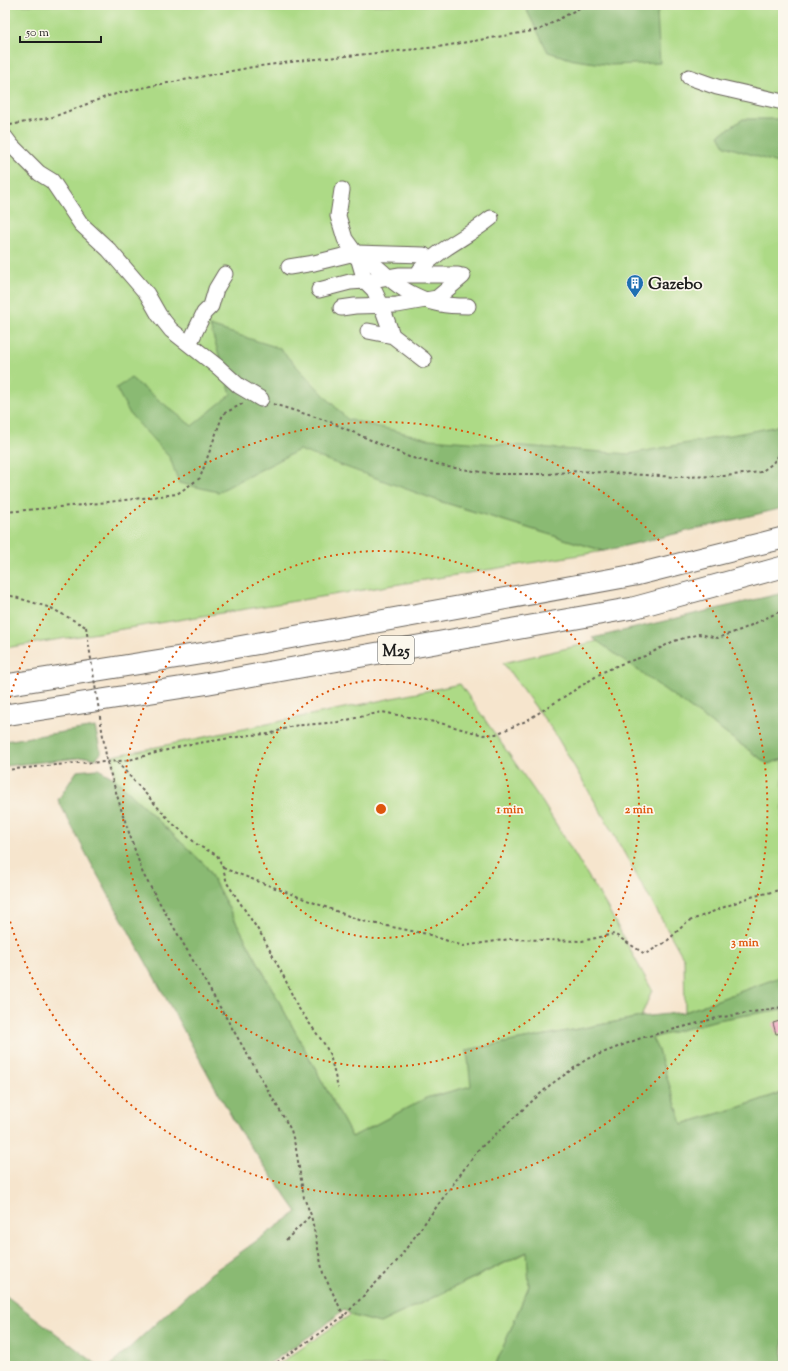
<svg xmlns="http://www.w3.org/2000/svg" width="788" height="1371" font-family="'Sorts Mill Goudy',serif">
	<rect width="100%" height="100%" fill="#fbf7ec"/>
	<filter id="ink" filterUnits="userSpaceOnUse"><feTurbulence type="fractalNoise" baseFrequency=".025" numOctaves="2"/><feDisplacementMap in="SourceGraphic" scale="8" xChannelSelector="R" yChannelSelector="G"/><feConvolveMatrix kernelMatrix="1 2 1 2 8 2 1 2 1" color-interpolation-filters="sRGB"/></filter>
	<filter id="wash" filterUnits="userSpaceOnUse"><feTurbulence type="fractalNoise" baseFrequency=".012" numOctaves="4" result="noise"/><feDisplacementMap in="SourceGraphic" scale="16" xChannelSelector="R" yChannelSelector="G"/><feGaussianBlur stdDeviation="0.9" result="paint"/><feColorMatrix in="noise" values="0 0 0 0 0 0 0 0 0 0 0 0 0 0 0 0 0 1.4 0 .05"/><feComposite in="paint" operator="in"/></filter>
	<g filter="url(#wash)">
		<rect width="100%" height="100%" fill="#f6e5cd"/>
		<!-- green -->
		<g fill="#adda86" stroke="#647b51">
			<polygon points="5,5 783,5 783,453 413,491 439,501 604,551 5,648"/>
			<polygon points="598,641 768,764 783,759 783,976 685,1012 684,959 601,812 554,732 503,663"/>
			<polygon points="460,684 543,803 606,905 652,990 641,1017 467,1050 472,1086 426,1098 352,1137 206,866 114,778 113,756"/>
			<polygon points="783,1009 783,1092 737,1108 682,1124 658,1050 651,1038 717,1020"/>
			<polygon points="528,1252 529,1286 495,1366 276,1366 350,1315 380,1323"/>
		</g>
		<!-- forest -->
		<g fill="#8aba73" stroke="#536b48">
			<polygon points="524,5 661,5 657,14 660,63 611,65 574,60 548,52"/>
			<polygon points="743,119 783,119 783,165 725,146 719,135"/>
			<polygon points="210,326 279,348 347,419 429,439 629,454 774,427 783,422 783,508 604,551 439,501 299,450 218,492 179,483 170,458 130,414 116,388 131,378 192,426 231,394"/>
			<polygon points="783,593 783,759 768,764 593,638"/>
			<polygon points="95,727 101,753 96,759 87,757 5,766 5,741"/>
			<polygon points="98,769 114,778 206,866 352,1137 426,1098 471,1086 467,1050 641,1017 685,1012 783,976 783,1009 717,1020 652,1038 658,1050 682,1124 737,1108 783,1092 783,1366 495,1366 529,1286 527,1252 380,1323 350,1315 344,1309 323,1327 266,1366 110,1366 206,1277 297,1212 239,1130 92,865 58,800 77,771"/>
			<polygon points="5,1295 99,1366 5,1366"/>
		</g>
		<g id="blocks">
			<!-- building -->
			<polygon fill="#e996b5" points="783,1020 783,1033 776,1034 773,1023"/>
		</g>
	</g>
	<g filter="url(#ink)">
		<use href="#blocks" fill-opacity="0" stroke="#68625a" stroke-width="1"/>
		<g fill="none" stroke-linecap="round" stroke-linejoin="round">
			<!-- minor casing -->
			<g stroke="#68625a" stroke-width="17">
				<g id="minor">
					<polyline points="689,77 717,87 783,102"/>
					<polyline points="5,137 11,145 39,173 52,181 81,224 109,250 147,294 159,315 171,330 218,367 239,386 261,399"/>
					<polyline points="342,190 338,216 345,239 358,257 365,281 400,275 458,275"/>
					<path d="M 355,256 C 375,262 380,270 395,283 C 406,292 427,302 440,304 C 449,306 459,306 468,306"/>
					<polyline points="289,267 314,263 355,253 424,255"/>
					<path d="M 420,270 C 441,247 468,237 491,218"/>
					<polyline points="319,290 350,282 365,281 374,290 382,307 391,332"/>
					<polyline points="341,308 355,306 397,305 437,298 463,276"/>
					<polyline points="368,331 393,336 424,360"/>
					<polyline points="192,338 204,313 211,306 216,289 225,274"/>
				</g>
			</g>
			<!-- highway casing -->
			<g stroke="#68625a" stroke-width="23">
				<g id="highway">
					<polyline points="5,685 205,653 635,575 783,538"/>
					<polyline points="5,715 204,684 633,608 783,567"/>
				</g>
			</g>
			<!-- path -->
			<g stroke="#68625a" stroke-width="2" stroke-dasharray="3 3" stroke-linecap="butt">
				<polyline points="10,125 53,117 108,96 146,87 253,67 306,60 438,47 539,30 585,5"/>
				<polyline points="273,404 328,421 409,457 448,467 495,474 549,474 578,471 677,477 724,476 761,472 772,464 783,450"/>
				<polyline points="5,512 82,505 177,494 200,478 223,414 244,403"/>
				<polyline points="5,594 51,608 86,627"/>
				<polyline points="107,762 122,812 143,874 291,1130 296,1149 304,1198 311,1215 323,1273 344,1316"/>
				<polyline points="117,762 172,823 199,846 217,855 223,868 227,883 264,939 285,979 297,1006 325,1045 330,1055 338,1088"/>
				<polyline points="5,770 77,763 107,762 129,760 186,745 250,735 269,734 293,726 338,722 382,712 440,723 483,735 496,734 526,721 603,672 621,664 645,656 674,641 699,634 718,638 743,629 783,610"/>
				<polyline points="223,868 362,921 427,934 463,946 510,939 582,941 614,934 645,954 666,942 687,922 747,898 783,889"/>
				<polyline points="286,1240 311,1215"/>
				<polyline points="272,1366 344,1316 397,1261 478,1150 550,1085 587,1059 641,1038 717,1018 783,1007"/>
			</g>
			<!-- minor -->
			<use href="#minor" stroke="#fff" stroke-width="15"/>
			<!-- highway -->
			<use href="#highway" stroke="#fff" stroke-width="21"/>
			<!-- path-bridge -->
			<polyline stroke="#68625a" stroke-width="2" stroke-dasharray="3 3" stroke-linecap="butt" points="86,627 107,762"/>
		</g>
	</g>
	<!-- distance rings -->
	<g fill="none" stroke="#de560d" stroke-width="2" stroke-dasharray="2 4">
		<circle cx="381" cy="809" r="129"/>
		<circle cx="381" cy="809" r="258"/>
		<path d="M5 715A387 387 0 1 1 5 903"/>
	</g>
	<!-- icons -->
	<defs>
		<g id="building-pin" transform="scale(0.9)"><path d="M0 17L-7.5 6A9.5 9.5 0 1 1 7.5 6Z" fill="#1f6fb2" stroke="#fbf7ec"/><path d="M-4-6H4V6H1V3H-1V6H-4ZM-2.5-4.3h1.7v1.8h-1.7ZM.8-4.3h1.7v1.8H.8ZM-2.5-1h1.7V.8h-1.7ZM.8-1h1.7V.8H.8Z" fill="#fff"/></g>
	</defs>
	<g fill-rule="evenodd">
		<use href="#building-pin" x="635" y="283"/>
	</g>
	<g text-anchor="middle" stroke-width="3.5" stroke-linejoin="round" paint-order="stroke">
		<!-- shield labels -->
		<rect fill="#fbf7ec" stroke="#5f5e5a" stroke-width="1" x="378" y="636" width="36" height="28" rx="3"/>
		<g font-size="16" font-weight="bold" fill="#1c1c1c">
			<text x="396" y="656">M25</text>
		</g>
		<!-- poi labels -->
		<g font-size="17" font-weight="bold" fill="#1c1c1c" stroke="#fbf7ec" text-anchor="start">
			<text x="648" y="289">Gazebo</text>
		</g>
	</g>
	<circle cx="381" cy="809" r="6" fill="#de560d" stroke="#fbf7ec" stroke-width="2"/>
	<g font-size="12" text-anchor="middle" font-weight="bold" fill="#de560d" stroke="#fbf7ec" stroke-width="3.5" stroke-linejoin="round" paint-order="stroke">
		<text x="510" y="813">1 min</text>
		<text x="639" y="813">2 min</text>
		<text x="745" y="946">3 min</text>
	</g>
	<!-- margin -->
	<rect width="788" height="1371" fill="none" stroke="#fbf7ec" stroke-width="20"/>
	<!-- scale -->
	<path d="M20 36v6h81v-6" fill="none" stroke="#1c1c1c" stroke-width="2"/>
	<text x="26" y="36" font-size="12" fill="#1c1c1c" stroke="#fbf7ec" stroke-width="3" paint-order="stroke">50 m</text>
</svg>
